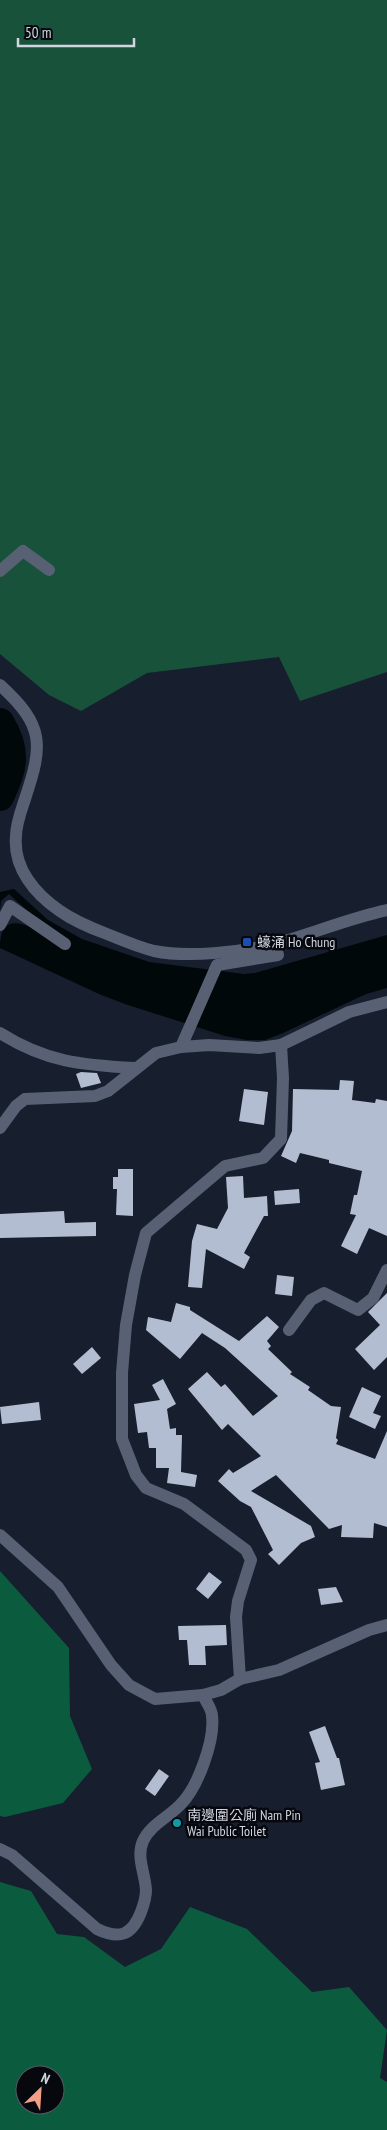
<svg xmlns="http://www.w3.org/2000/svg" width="387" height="2130" font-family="'PT Sans Narrow','Noto Sans TC',sans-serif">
	<rect width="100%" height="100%" fill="#171e2d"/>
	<!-- green -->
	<polygon fill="#19523b" points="0,0 387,0 387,672 300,701 279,657 147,673 81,711 49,695 0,654"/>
	<!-- forest -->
	<g fill="#0b5b3f" fill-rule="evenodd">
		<polygon points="0,1571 69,1648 70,1716 92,1769 63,1803 5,1817 0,1816"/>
		<path d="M 0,1882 L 31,1891 L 57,1934 L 84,1937 L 125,1967 L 161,1949 L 190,1907 L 247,1929 L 312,1992 L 349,1987 L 387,2030 L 380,2078 L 387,2082 L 387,2130 L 0,2130 ZM 25,2075 L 55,2075 L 55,2105 L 25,2105 Z"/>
	</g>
	<!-- water -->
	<path fill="#000809" d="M 14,889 L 48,920 L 82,939 L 149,962 L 244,974 L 255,973 L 387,935 L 387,988 L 366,994 L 283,1033 L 265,1040 L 247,1040 L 225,1036 L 125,1004 L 99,994 L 0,948 C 0,898 46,937 66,949 L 70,941 L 31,914 L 9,894 L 1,901 L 0,911 L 0,892 Z"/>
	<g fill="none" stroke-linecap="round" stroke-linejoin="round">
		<!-- river -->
		<path stroke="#000809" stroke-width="28" d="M 0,722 C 18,751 14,768 0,797"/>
	</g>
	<!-- building -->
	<g fill="#b3bdd1">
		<polygon points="81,1072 97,1073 101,1083 81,1088 76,1074"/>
		<polygon points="340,1080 354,1081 352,1100 375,1103 376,1099 387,1101 387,1236 369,1228 357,1254 341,1246 356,1215 350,1214 354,1195 357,1195 362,1171 329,1163 329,1160 300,1153 296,1163 281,1156 292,1131 293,1089 339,1090"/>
		<polygon points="244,1089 268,1092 264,1125 239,1121"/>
		<polygon points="118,1169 133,1169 133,1216 116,1215 117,1189 113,1189 113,1177 118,1177"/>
		<polygon points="243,1176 244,1198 267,1196 268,1216 264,1216 244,1253 250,1257 244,1269 206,1249 202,1288 188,1287 192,1241 197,1224 217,1229 228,1208 226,1177"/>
		<polygon points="299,1189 300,1203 275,1205 274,1191"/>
		<polygon points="64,1211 65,1223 96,1222 96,1236 0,1238 0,1214"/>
		<polygon points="277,1275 294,1277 292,1296 275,1294"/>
		<polygon points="387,1293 387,1357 374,1370 355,1349 380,1325 368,1312"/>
		<polygon points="176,1303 190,1307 190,1310 239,1341 267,1316 279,1327 267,1341 271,1346 268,1349 292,1372 290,1374 310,1387 308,1390 331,1406 341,1407 336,1438 338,1440 336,1444 375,1459 387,1431 387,1527 374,1523 373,1538 341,1537 342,1525 329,1529 276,1475 251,1491 311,1526 315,1537 301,1543 279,1565 268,1554 273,1550 251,1507 240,1501 218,1481 229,1469 233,1473 261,1456 228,1424 222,1430 188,1389 207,1372 221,1387 225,1384 253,1416 278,1396 225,1348 202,1333 180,1359 146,1330 148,1317 171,1322"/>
		<polygon points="92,1347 101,1358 82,1374 73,1364"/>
		<polygon points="163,1379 176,1404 167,1409 170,1429 176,1428 176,1435 182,1435 181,1472 197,1475 195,1487 167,1483 169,1468 156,1468 156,1448 149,1448 147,1432 138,1433 134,1404 160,1400 152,1385"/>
		<polygon points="362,1387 381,1396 373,1413 381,1416 375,1429 349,1417"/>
		<polygon points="39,1402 41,1420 2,1424 0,1407"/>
		<polygon points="209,1572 222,1582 208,1599 196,1589"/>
		<polygon points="336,1587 343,1602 321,1605 318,1589"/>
		<polygon points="226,1625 227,1645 205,1646 206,1665 189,1665 187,1640 179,1640 178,1626"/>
		<polygon points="325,1726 337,1758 339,1758 345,1785 321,1790 315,1763 320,1762 309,1732"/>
		<polygon points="159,1769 169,1776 155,1796 145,1789"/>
	</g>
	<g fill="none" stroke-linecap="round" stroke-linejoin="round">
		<!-- street -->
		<g stroke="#586173" stroke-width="12">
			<polyline points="0,571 23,551 49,570"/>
			<path d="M 0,685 C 45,726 43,745 25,799 C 21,811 16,824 16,836 C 13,868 35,894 60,911 C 74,921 91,928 107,934 C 122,940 138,947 154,951 C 188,958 240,952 274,944 C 312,934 349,918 387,910"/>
			<polyline points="0,925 10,906 65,944"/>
			<path d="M 0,1033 C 46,1062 81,1065 135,1068"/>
			<polyline points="281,1045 349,1012 387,1002"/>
			<polyline points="181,1047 217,965 278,955 275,944"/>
			<polyline points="0,1128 16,1106 25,1099 95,1096 108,1091 156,1053 181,1047 209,1045 259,1048 281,1045 283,1078 281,1139 263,1158 225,1166 146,1233 135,1275 126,1325 122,1373 122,1439 136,1475 146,1488 184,1504 246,1550 251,1560 238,1601 236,1617 240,1679"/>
			<polyline points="289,1330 311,1300 324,1293 358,1310 373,1298 387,1270"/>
			<polyline points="0,1535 58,1587 111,1665 129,1685 155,1699 203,1695 221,1690 240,1679 279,1670 369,1630 387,1625"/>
			<path d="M 0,1849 L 12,1855 L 97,1929 C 120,1940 132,1935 141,1912 C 144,1904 146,1898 146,1890 C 145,1873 136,1857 143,1841 C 151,1824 169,1817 181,1804 C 198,1787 215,1740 212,1716 C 212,1709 206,1702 203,1695"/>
		</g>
	</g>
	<!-- markers -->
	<rect fill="#1a4fb4" stroke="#06080e" stroke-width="2" x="242" y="937" width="10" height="10" rx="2.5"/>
	<circle fill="#0f9aa8" stroke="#06080e" stroke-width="2" cx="177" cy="1823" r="5"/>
	<g text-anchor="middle" stroke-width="5" stroke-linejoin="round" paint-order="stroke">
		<!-- poi labels -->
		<g font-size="14" fill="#d0d5df" stroke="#06080e" text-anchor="start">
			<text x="257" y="947">蠔涌 Ho Chung</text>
			<text x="187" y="1820">南邊圍公廁 Nam Pin<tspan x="187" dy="16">Wai Public Toilet</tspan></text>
		</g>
	</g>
	<!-- north arrow -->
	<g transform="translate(40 2090) rotate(25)"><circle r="24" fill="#06080e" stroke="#575a62"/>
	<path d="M0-4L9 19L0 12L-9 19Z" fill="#f39f85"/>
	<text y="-8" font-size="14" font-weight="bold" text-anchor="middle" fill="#d0d5df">N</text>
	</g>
	<!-- scale -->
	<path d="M18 38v8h116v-8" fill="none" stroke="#d0d5df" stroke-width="2.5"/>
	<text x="25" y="38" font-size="15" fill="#d0d5df" stroke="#06080e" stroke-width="4" paint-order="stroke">50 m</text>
</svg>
